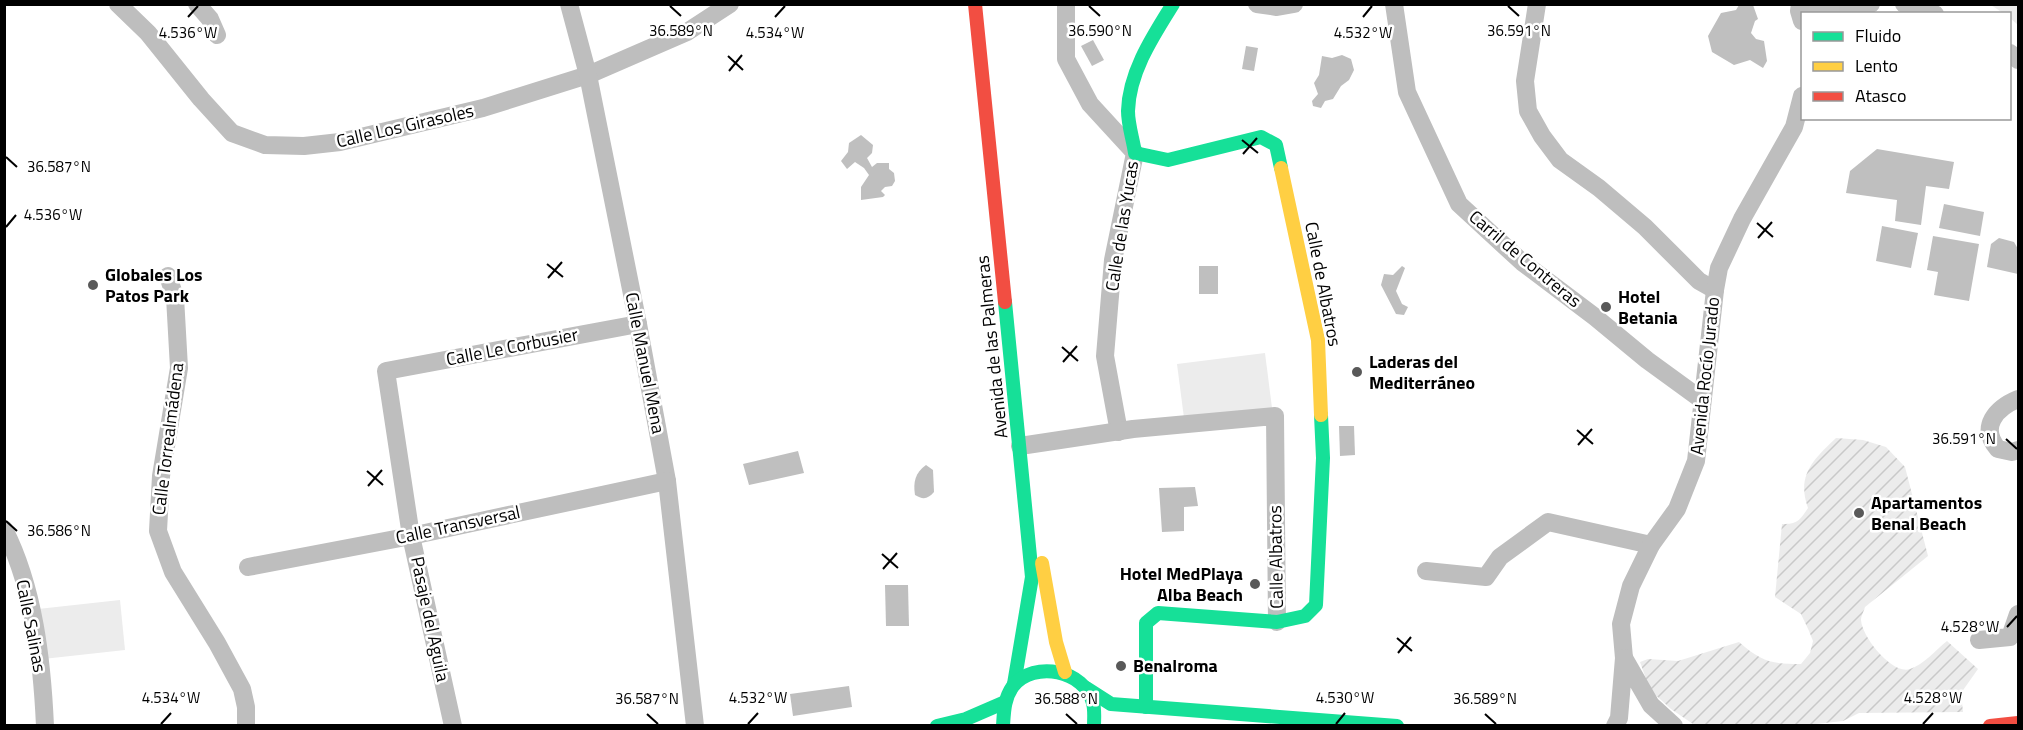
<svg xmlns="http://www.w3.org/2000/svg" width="2023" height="730" font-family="'Titillium Web',sans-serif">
	<defs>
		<pattern id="grass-tufts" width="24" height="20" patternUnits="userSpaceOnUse" patternTransform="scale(1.5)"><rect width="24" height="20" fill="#ececec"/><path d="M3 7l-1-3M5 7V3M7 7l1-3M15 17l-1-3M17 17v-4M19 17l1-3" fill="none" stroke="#c9c9c9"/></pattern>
		<pattern id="garden-furrows" width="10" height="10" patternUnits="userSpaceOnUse" patternTransform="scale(1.5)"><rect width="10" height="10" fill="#ececec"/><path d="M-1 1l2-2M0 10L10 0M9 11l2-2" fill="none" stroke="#c9c9c9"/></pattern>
	</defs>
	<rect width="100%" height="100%" fill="#fff"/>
	<!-- grass -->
	<polygon fill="url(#grass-tufts)" points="1991,5 2018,5 2018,25 2010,18 2010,14 2003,13"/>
	<!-- garden -->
	<path fill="url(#garden-furrows)" d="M 1836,438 L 1863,440 L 1886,447 L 1905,467 L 1928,556 L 1865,607 C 1864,611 1861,616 1861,620 C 1862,637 1892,675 1910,669 C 1923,665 1936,650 1947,641 L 1978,669 L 1961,693 L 1963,712 L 1859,713 L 1843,721 L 1816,724 L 1706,726 L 1693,724 L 1671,709 L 1650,690 L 1640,662 L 1648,659 L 1678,661 L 1739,642 C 1762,662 1771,664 1801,664 L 1810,653 L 1813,641 L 1809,631 L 1801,614 L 1775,597 L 1782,524 C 1797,525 1801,519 1808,508 C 1796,475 1814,459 1836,438 Z"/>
	<!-- pitch -->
	<g fill="#ececec">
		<polygon points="1265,353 1272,408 1184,418 1177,364"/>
		<polygon points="120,600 125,650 43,659 38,609"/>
	</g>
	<!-- water -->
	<g fill="#bfbfbf">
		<polygon points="1806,4 1843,5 1844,14 1805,13"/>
		<polygon points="1739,5 1753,5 1758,19 1755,21 1751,33 1756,39 1764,41 1767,61 1763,68 1750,60 1734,65 1712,52 1708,36 1721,13 1736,10"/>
		<polygon points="1093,40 1104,60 1092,66 1081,46"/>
		<polygon points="1246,46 1258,48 1254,71 1242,69"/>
		<polygon points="1342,55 1351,59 1354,70 1349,80 1341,86 1333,99 1325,101 1321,108 1313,106 1312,101 1318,94 1314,83 1319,75 1322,56 1332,58"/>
		<polygon points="861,135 873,145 872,153 867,158 872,167 877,163 889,163 889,169 894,173 895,181 892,186 885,187 881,191 885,195 883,197 861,200 861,187 869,175 864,168 855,162 847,169 841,161 848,152 849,143"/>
		<polygon points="1877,149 1954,162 1949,189 1926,186 1921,225 1895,221 1897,200 1846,193 1850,171"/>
		<polygon points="1944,204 1984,212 1980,236 1939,228"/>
		<polygon points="1882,226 1918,233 1911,268 1876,261"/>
		<polygon points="1933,236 1979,244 1969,301 1934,295 1938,272 1927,270"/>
		<polygon points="1999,238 2014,242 2018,249 2018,274 1987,267 1991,244"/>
		<rect x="1199" y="266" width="19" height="28"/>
		<polygon points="1402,266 1405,268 1396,291 1402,304 1408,307 1404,315 1396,314 1381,285 1384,274 1393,275"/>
		<polygon points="1339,426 1354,426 1355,455 1340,456"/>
		<polygon points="798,451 804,473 749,485 743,464"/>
		<path d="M 926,465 L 933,470 L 934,492 C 928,499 923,500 915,495 C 913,482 915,473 926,465 Z"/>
		<polygon points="1195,487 1198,506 1184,507 1184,531 1162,532 1159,488"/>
		<polygon points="885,585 908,585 909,626 886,626"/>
		<polygon points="849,686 852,707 793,716 790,694"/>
	</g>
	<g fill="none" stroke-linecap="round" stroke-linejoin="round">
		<!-- street -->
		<g stroke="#bebebe" stroke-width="18">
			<polyline points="118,4 148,33 201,99 232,133 265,145 304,146 340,142 483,108 588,75 687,32 730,4"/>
			<polyline points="197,4 210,19 217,35"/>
			<polyline points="569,4 588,75 638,324 667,481 695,726"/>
			<polyline points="1066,4 1066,59 1090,104 1135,153 1113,260 1105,356 1119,432"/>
			<polyline points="1257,4 1277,7 1294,4"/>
			<polyline points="1394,4 1407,92 1459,204 1522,262 1595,317 1647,360 1702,400"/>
			<polyline points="1537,4 1525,81 1528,111 1542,136 1560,160 1599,188 1645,227 1699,281 1715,290"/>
			<polyline points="1800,4 1799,11 1802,21"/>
			<polyline points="1904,4 1935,14"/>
			<polyline points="1848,9 1871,4"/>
			<polyline points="2010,53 2018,60"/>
			<polyline points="168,276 175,297 179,368 161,476 158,531 173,572 217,643 242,689 246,707 246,726"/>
			<path d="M 2018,399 C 1996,408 1979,427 1998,449 L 2012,452 L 2018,450"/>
			<polyline points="1020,446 1133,429 1275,416 1277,622"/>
			<path d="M 4,529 C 34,588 42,660 45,726"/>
			<polyline points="248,567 411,536 667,481"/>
			<polyline points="1426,571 1486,577 1500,557 1548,522 1651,545"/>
			<polyline points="1979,640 2010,637 2018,614"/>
			<polyline points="1624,658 1621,624 1631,586 1651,545 1677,509 1696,461 1715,290 1719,268 1742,219 1794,127 1802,96"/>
			<polyline points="453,726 411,536 386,371 638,324"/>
			<polyline points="1615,726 1619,718 1624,658 1651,705 1674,726"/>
		</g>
		<!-- fast -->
		<g stroke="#16e098" stroke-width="14">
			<path d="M 1173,4 C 1153,36 1129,72 1128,111 C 1128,125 1133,139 1135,153 L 1168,160 L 1261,137 L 1276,145 L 1281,168"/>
			<polyline points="1005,302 1032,577 1014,684"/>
			<polyline points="1086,688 1111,704 1397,726"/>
			<polyline points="1146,707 1146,623 1158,613 1277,622 1305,616 1316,605 1323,458 1321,415"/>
			<polyline points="937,726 966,719 1003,703"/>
			<path d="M 1003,726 C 1004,711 1004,699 1013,686 C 1034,660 1085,670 1093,703 C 1095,710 1094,719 1094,726"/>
		</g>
		<!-- slow -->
		<g stroke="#ffcf43" stroke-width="14">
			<polyline points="1281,168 1318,340 1321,415"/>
			<polyline points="1042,563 1056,642 1065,672"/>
		</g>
		<!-- jam -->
		<g stroke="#f24e42" stroke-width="14">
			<polyline points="975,4 1005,302"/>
			<polyline points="1990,726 2018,723"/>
		</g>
	</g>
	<!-- ticks -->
	<path fill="none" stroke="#000" stroke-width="2" d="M 670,6 L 681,16M 1089,6 L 1100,16M 1508,6 L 1519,16M 188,17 L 198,6M 775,17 L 785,6M 1363,17 L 1372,6M 728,56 L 743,70M 729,71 L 742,55M 1242,140 L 1258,153M 1243,154 L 1257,138M 6,157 L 17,167M 1757,223 L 1773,237M 6,227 L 16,215M 1758,238 L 1772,222M 547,264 L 563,277M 548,278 L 562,262M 1062,347 L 1078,361M 1063,362 L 1077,346M 1577,430 L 1593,444M 2006,439 L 2017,449M 1578,445 L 1592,429M 367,471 L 383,485M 368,486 L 382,470M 6,521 L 17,531M 882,554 L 898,568M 883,569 L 897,553M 2007,627 L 2017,616M 1397,638 L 1412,651M 1398,653 L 1411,637M 647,714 L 658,724M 1066,714 L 1077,724M 1485,714 L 1496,724M 161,724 L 171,713M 748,724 L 758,713M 1336,724 L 1345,713M 1923,724 L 1933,713"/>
	<!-- markers -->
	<g fill="#595959" stroke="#fff" stroke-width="2">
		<circle cx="93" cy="285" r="6"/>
		<circle cx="1606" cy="307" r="6"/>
		<circle cx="1357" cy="372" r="6"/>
		<circle cx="1859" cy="513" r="6"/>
		<circle cx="1255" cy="584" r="6"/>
		<circle cx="1121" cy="666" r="6"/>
	</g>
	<g text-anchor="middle" stroke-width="5" stroke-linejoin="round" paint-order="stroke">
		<!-- street labels -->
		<g font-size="18" fill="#000" stroke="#fff">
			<text transform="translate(405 126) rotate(-13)" y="6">Calle Los Girasoles</text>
			<text transform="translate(1122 226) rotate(-81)" y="6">Calle de las Yucas</text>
			<text transform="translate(1525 259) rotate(40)" y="6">Carril de Contreras</text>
			<text transform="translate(1323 284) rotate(79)" y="6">Calle de Albatros</text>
			<text transform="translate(512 347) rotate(-11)" y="6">Calle Le Corbusier</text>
			<text transform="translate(992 347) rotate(-96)" y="6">Avenida de las Palmeras</text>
			<text transform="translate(645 363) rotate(79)" y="6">Calle Manuel Mena</text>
			<text transform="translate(1705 376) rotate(-84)" y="6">Avenida Rocío Jurado</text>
			<text transform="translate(168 439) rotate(-83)" y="6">Calle Torrealmádena</text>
			<text transform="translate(458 525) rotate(-12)" y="6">Calle Transversal</text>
			<text transform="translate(1276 557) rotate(-91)" y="6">Calle Albatros</text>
			<text transform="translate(430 619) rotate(78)" y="6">Pasaje del Aguila</text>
			<text transform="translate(31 626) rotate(79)" y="6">Calle Salinas</text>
		</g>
		<!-- poi labels -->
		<g font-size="18" font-weight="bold" fill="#000" stroke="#fff" text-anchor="start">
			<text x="105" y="281">Globales Los<tspan x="105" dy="21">Patos Park</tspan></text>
			<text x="1618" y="303">Hotel<tspan x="1618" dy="21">Betania</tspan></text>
			<text x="1369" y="368">Laderas del<tspan x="1369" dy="21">Mediterráneo</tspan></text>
			<text x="1871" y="509">Apartamentos<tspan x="1871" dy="21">Benal Beach</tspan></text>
			<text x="1243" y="580" text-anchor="end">Hotel MedPlaya<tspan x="1243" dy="21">Alba Beach</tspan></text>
			<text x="1133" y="672">Benalroma</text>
		</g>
	</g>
	<g font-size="15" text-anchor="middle" fill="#000" stroke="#fff" stroke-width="5" stroke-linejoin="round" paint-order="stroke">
		<text x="681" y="36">36.589°N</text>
		<text x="1100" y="36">36.590°N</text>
		<text x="1519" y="36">36.591°N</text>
		<text x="188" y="38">4.536°W</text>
		<text x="775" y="38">4.534°W</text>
		<text x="1363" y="38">4.532°W</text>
		<text x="59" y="172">36.587°N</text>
		<text x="53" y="220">4.536°W</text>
		<text x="1964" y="444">36.591°N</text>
		<text x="59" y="536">36.586°N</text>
		<text x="1970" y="632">4.528°W</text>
		<text x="171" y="703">4.534°W</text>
		<text x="758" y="703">4.532°W</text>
		<text x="1345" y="703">4.530°W</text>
		<text x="1933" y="703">4.528°W</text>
		<text x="647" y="704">36.587°N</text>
		<text x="1066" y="704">36.588°N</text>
		<text x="1485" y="704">36.589°N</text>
	</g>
	<!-- border -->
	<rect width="2023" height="730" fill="none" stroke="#000000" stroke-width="12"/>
	<!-- legend -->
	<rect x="1801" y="12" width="210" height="108" fill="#ffffff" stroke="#999999" stroke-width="1.5"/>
	<rect x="1813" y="32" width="30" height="9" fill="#16e098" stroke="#999999" stroke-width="1.5"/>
	<text x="1855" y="42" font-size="18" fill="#000000">Fluido</text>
	<rect x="1813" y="62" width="30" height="9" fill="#ffcf43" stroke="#999999" stroke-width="1.5"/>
	<text x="1855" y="72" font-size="18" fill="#000000">Lento</text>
	<rect x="1813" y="92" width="30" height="9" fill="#f24e42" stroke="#999999" stroke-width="1.5"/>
	<text x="1855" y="102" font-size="18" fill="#000000">Atasco</text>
</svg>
